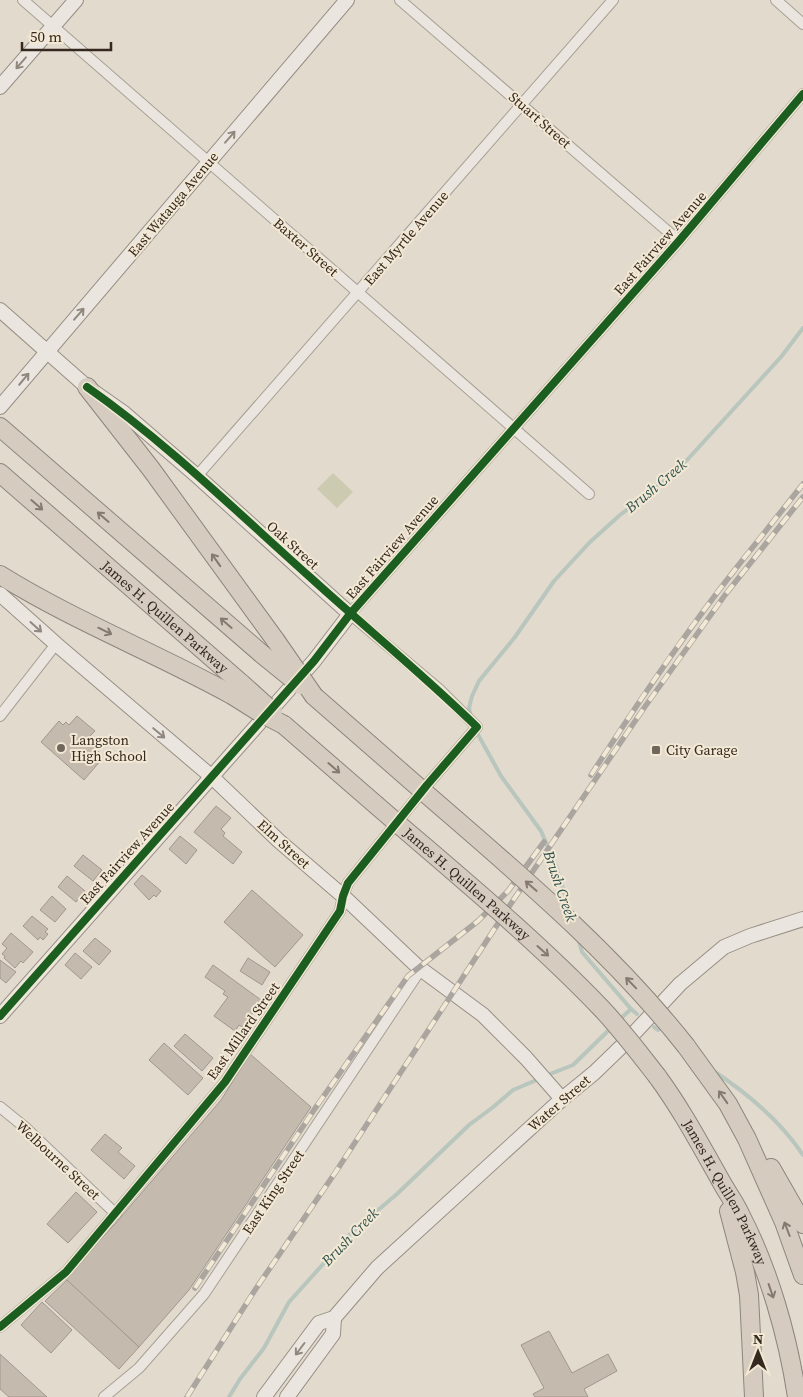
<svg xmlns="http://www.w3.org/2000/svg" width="803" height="1397" font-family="'Source Serif 4',serif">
	<rect width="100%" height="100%" fill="#e2dacd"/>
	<!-- cemetery -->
	<polygon fill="#cccab0" points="333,473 353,492 337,508 317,489"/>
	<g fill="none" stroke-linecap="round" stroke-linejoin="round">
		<!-- stream -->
		<g stroke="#b8c6bd" stroke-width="4">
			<polyline points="471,718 469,708 472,696 479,681 515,637 554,581 590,542 620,515 658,486 688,459 781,357 803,328"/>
			<polyline points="476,731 501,776 541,831 556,866 570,912"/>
			<polyline points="578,938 582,952 631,1009 637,1014"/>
			<polyline points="618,1021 631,1009"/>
			<polyline points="654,1027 658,1030"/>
			<path d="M 712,1070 C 747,1093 780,1120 803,1155"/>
			<polyline points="545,1076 573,1065 611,1028"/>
			<polyline points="229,1397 240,1379 264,1348 289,1302 352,1232 397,1194 469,1125 492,1108 513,1090 539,1079"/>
		</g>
	</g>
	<!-- building -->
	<g fill="#c5baae" stroke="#a2978d">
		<polygon points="77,716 95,731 86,740 100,753 98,755 102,759 84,780 41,742 59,721 63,725 66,722 69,725"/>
		<polygon points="216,806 231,818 221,829 225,833 223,836 242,852 233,864 194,832"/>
		<polygon points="180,836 197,850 186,864 169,849"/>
		<polygon points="83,855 102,870 93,881 74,866"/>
		<polygon points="142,875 161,891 156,897 154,895 149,900 134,884"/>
		<polygon points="67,876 85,891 76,902 58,887"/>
		<polygon points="252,890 303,935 275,967 224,922"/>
		<polygon points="52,896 66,909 55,922 40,910"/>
		<polygon points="32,916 48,929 45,932 48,934 43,940 40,937 38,940 23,926"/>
		<polygon points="11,933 33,952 23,963 21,961 15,968 4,958 5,956 2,954 7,948 2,944"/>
		<polygon points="95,938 111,951 99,965 83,951"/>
		<polygon points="75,953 92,967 81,979 65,965"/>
		<polygon points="248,958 270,972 262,985 240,971"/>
		<polygon points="0,960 16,972 6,983 0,978"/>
		<polygon points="213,965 261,1000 247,1022 242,1027 239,1025 235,1031 214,1016 228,997 223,994 225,991 205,977"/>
		<polygon points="185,1034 213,1058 202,1071 174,1046"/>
		<polygon points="164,1043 203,1078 188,1095 149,1060"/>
		<polygon points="250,1054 311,1107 189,1290 139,1347 64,1278 115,1224 221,1100"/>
		<polygon points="105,1134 122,1148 118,1152 135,1166 124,1179 91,1150"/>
		<polygon points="76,1192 97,1212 68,1243 47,1224"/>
		<polygon points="67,1280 139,1347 119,1369 45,1301"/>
		<polygon points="42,1302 72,1330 51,1353 21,1325"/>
		<polygon points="549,1331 572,1373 608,1354 617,1371 584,1389 588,1397 535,1397 533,1394 544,1388 521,1345"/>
		<polygon points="0,1354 47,1397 9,1397 0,1389"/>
	</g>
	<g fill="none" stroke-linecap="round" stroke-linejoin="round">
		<!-- street casing -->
		<g stroke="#a7a096" stroke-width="12">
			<g id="street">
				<polyline points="23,0 589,494"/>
				<polyline points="400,0 679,241"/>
				<polyline points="776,0 803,24"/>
				<path d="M 197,476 C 337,318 473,158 613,0"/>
				<polyline points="0,716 56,644"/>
				<polyline points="0,1107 27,1129 116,1214"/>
				<polyline points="0,1327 66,1272 225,1082 340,911 343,896 348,883 427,785 477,727 439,689 350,614 679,241 803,94"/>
				<polyline points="104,1397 139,1368 204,1294 421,969"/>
			</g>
		</g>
		<!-- secondary casing -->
		<g stroke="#978f86" stroke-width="16">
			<g id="secondary">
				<polyline points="0,87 76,0"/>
				<polyline points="0,310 87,387 124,413 197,476 350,614 314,661 0,1016"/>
				<polyline points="0,407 347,0"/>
				<polyline points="0,594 56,644 212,777 279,841 343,896 418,967 483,1015 526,1058 562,1099"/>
				<polyline points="264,1397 319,1323 334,1318 377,1268 562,1099 594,1073 623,1045 680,984 724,947 750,936 803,919"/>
				<polyline points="287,1397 333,1334 334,1318"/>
			</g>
		</g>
		<!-- highway casing -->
		<g stroke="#8d857d" stroke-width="20">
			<g id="highway">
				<polyline points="87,387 151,469 276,641"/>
				<polyline points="0,427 263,655"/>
				<path id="s1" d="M 0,473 L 242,684"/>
				<path d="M 0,575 C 74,621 156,653 232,695"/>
				<polyline points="314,696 400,771"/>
				<polyline points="284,725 375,804"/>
				<polyline points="686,1046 728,1104 747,1139 784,1222 803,1275"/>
				<path id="s2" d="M 657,1076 C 682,1110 701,1146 722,1183 C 728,1194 736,1204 741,1216 C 769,1270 788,1337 797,1397"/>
				<polyline points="771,1168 803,1224"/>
				<polyline points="729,1211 745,1272 749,1295 754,1397"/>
			</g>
		</g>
		<!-- street -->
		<use href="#street" stroke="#eae6df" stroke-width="10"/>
		<!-- secondary -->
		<use href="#secondary" stroke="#eae6df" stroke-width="14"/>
		<!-- highway -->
		<use href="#highway" stroke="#d5ccbf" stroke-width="18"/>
		<!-- rail casing -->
		<g stroke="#aaa59f" stroke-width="5.5">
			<g id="rail">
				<path d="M 591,775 C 637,704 684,634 737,567 C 759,539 781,512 803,484"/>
				<polyline points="195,1288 316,1107 408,976 478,921 508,891 544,842"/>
				<polyline points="187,1397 255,1290 337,1170 514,899 644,708 725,595 803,497"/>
			</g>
		</g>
		<!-- rail -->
		<use href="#rail" stroke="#f2e8d4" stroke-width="4" stroke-dasharray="11" stroke-linecap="butt"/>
		<!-- highway-bridge casing -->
		<g stroke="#8d857d" stroke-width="20" stroke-linecap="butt">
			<g id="highway-bridge">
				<polyline points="276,641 314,696"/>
				<polyline points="263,655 300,685"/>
				<polyline points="242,684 273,712"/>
				<polyline points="232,695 259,712 284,725"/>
				<path d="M 400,771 C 499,858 604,942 686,1046"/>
				<path id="s3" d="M 375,804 C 451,870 531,935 601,1008 C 621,1029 639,1053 657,1076"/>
			</g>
		</g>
		<!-- highway-bridge -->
		<use href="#highway-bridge" stroke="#d5ccbf" stroke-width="18"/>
		<!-- cycleway casing -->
		<g stroke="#f2e8d4" stroke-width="11">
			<g id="cycleway">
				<polyline points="0,1016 314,661 350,614 679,241 803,94"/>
				<path d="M 0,1327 L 66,1272 L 225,1082 L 340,911 L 343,896 L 348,883 L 427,785 L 477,727 C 424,675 366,628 311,578 C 238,513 167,443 87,387"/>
			</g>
		</g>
		<!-- cycleway -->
		<use href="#cycleway" stroke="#1b5e20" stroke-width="8"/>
	</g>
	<!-- one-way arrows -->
	<defs><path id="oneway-shaft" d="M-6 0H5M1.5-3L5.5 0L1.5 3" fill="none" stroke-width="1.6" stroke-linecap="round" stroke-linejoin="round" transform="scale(1.25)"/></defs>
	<g stroke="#90887f">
		<use href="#oneway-shaft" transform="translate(21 63) rotate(131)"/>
		<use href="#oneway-shaft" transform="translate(230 137) rotate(-49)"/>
		<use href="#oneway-shaft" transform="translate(79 314) rotate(-49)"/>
		<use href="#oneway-shaft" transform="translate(24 379) rotate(-50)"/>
		<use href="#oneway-shaft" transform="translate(36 627) rotate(42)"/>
		<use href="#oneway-shaft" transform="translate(159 733) rotate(40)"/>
		<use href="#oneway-shaft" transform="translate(300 1349) rotate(127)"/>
	</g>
	<g stroke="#857a6f">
		<use href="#oneway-shaft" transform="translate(37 505) rotate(41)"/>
		<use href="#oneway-shaft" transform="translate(103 517) rotate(-139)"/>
		<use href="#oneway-shaft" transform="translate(216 560) rotate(-125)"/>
		<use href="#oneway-shaft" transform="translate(226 623) rotate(-139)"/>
		<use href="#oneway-shaft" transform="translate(105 631) rotate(26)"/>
		<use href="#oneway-shaft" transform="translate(334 768) rotate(41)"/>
		<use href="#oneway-shaft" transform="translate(531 886) rotate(-139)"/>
		<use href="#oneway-shaft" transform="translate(543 951) rotate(42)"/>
		<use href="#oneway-shaft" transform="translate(631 983) rotate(-134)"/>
		<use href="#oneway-shaft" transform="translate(723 1097) rotate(-125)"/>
		<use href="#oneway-shaft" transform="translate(787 1229) rotate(-111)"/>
		<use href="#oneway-shaft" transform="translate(771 1291) rotate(71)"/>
	</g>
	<!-- markers -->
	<g fill="#72675c" stroke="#f2e8d4" stroke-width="2">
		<circle cx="61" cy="748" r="5"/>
		<rect x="651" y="745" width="10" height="10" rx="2.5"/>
	</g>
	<g text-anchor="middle" stroke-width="4" stroke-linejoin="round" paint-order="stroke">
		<!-- street labels -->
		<g font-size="14" fill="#35291f" stroke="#f2e8d4">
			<text transform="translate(540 120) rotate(41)" y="5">Stuart Street</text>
			<text transform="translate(173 204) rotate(-50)" y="5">East Watauga Avenue</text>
			<text transform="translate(406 238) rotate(-49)" y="5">East Myrtle Avenue</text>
			<text transform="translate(660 243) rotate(-49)" y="5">East Fairview Avenue</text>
			<text transform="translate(306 247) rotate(41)" y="5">Baxter Street</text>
			<text transform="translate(293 545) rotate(42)" y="5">Oak Street</text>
			<text transform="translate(392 547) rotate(-49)" y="5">East Fairview Avenue</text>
			<text dy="5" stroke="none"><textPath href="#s1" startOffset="219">James H. Quillen Parkway</textPath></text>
			<text transform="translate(284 844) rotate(42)" y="5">Elm Street</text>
			<text transform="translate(127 853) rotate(-48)" y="5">East Fairview Avenue</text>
			<text dy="5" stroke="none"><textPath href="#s3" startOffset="122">James H. Quillen Parkway</textPath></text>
			<text transform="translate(243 1031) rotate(-55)" y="5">East Millard Street</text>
			<text transform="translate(559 1103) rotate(-41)" y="5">Water Street</text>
			<text transform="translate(58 1160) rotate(43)" y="5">Welbourne Street</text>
			<text transform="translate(273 1192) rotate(-56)" y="5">East King Street</text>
			<text dy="5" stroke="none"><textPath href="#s2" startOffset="135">James H. Quillen Parkway</textPath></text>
		</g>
		<!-- poi labels -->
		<g font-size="14" fill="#35291f" stroke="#f2e8d4" text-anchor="start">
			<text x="71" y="745">Langston<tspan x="71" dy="16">High School</tspan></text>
			<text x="666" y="755">City Garage</text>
		</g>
		<!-- water labels -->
		<g font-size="15" font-style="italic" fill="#30534f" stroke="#f2e8d4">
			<text transform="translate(656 486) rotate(-40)" y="5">Brush Creek</text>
			<text transform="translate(560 886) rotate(71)" y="5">Brush Creek</text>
			<text transform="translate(350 1237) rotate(-46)" y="5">Brush Creek</text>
		</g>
	</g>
	<!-- north arrow -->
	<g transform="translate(758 1352)" stroke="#f2e8d4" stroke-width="4" paint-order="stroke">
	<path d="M0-4L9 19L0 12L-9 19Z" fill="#35291f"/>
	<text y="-8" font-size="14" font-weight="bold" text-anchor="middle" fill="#35291f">N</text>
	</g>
	<!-- scale -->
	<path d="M22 42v8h89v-8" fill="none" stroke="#35291f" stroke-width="2.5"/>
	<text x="30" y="42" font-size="15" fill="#35291f" stroke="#f2e8d4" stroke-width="4" paint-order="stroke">50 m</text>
</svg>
